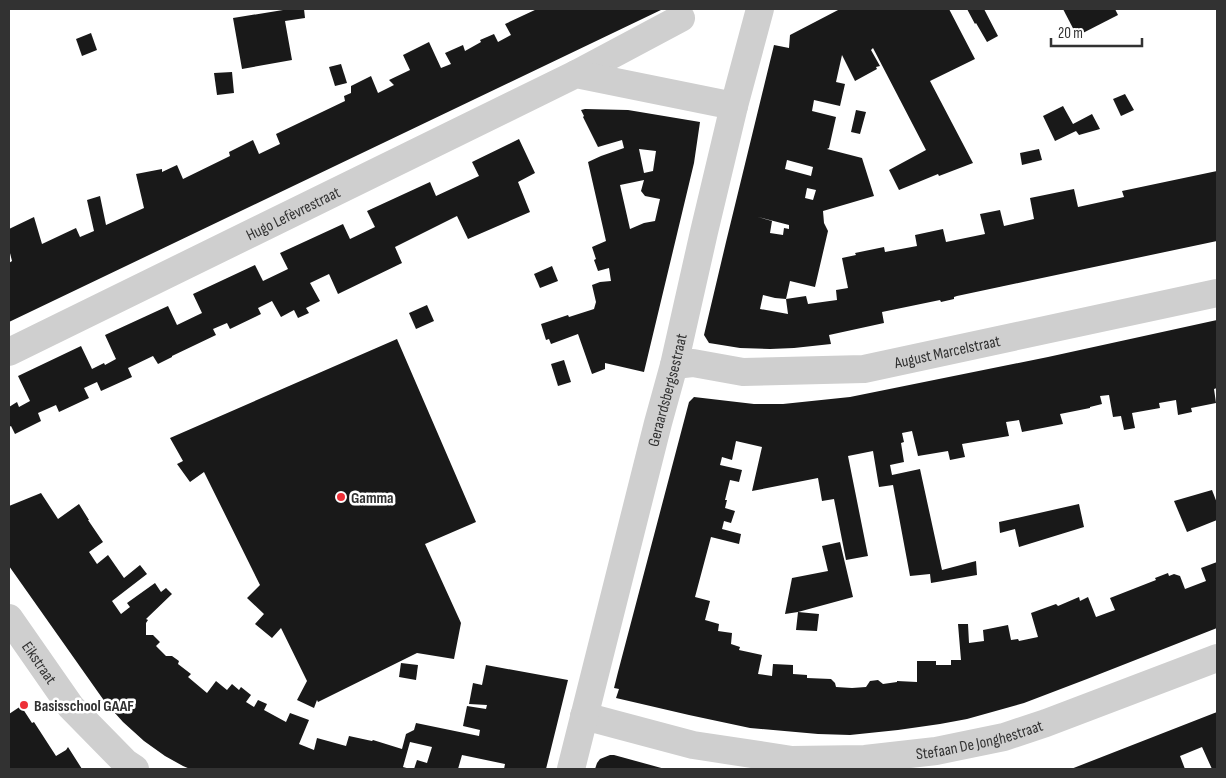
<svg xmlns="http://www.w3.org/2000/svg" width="1226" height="778" font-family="'Sofia Sans Condensed',sans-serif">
	<rect width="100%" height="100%" fill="#fff"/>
	<!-- building -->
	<g fill="#191919" fill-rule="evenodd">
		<polygon points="283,9 304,9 305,18 285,21 292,60 242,69 233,18 283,10"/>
		<polygon points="537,9 663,9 9,322 9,263 12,261 9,249 9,229 34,217 42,244 76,228 80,237 94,231 87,200 100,196 106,225 144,208 136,174 162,169 162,172 177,165 183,179 230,156 229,152 253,140 259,154 280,144 276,134 345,101 344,96 351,93 351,86 371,76 378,93 394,85 389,80 410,70 403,55 429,42 441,68 451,64 445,53 463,45 465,51 481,42 480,40 494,34 498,42 511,35 505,24"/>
		<path d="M 840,9 L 949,9 L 975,59 L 930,81 L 973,163 L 939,176 L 938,174 L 899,190 L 889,170 L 926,150 L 873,48 L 871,50 L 880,66 L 876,67 L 877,69 L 855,81 L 842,55 L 836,82 L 845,84 L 840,106 L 814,100 L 812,111 L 836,117 L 829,148 L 827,149 L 862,158 L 874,196 L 823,211 L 824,223 L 828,231 L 815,287 L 790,281 L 786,299 L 775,298 L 763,295 L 760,309 L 788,314 L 786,299 L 806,296 L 808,304 L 837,300 L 836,290 L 848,288 L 842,258 L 856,255 L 855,253 L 884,247 L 885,252 L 917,246 L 915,235 L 943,229 L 946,242 L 985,234 L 980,214 L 1000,210 L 1004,226 L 1034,219 L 1030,198 L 1074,189 L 1078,207 L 1124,197 L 1122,191 L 1217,171 L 1217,241 L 957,296 L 954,297 L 954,299 L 941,302 L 940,300 L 882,312 L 884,323 L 829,335 L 831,344 L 794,348 L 770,349 L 740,348 L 709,343 L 704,335 L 726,242 L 774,45 L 789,48 L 790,35 ZM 787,160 L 813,167 L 811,176 L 785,169 ZM 807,188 L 816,190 L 813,200 L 805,198 ZM 758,217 L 789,225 L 789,229 L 784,228 L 783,235 L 770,233 L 772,221 Z"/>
		<polygon points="967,9 984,9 998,36 987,42 976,23 975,24"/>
		<polygon points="1063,9 1115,9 1118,15 1077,36"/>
		<polygon points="91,33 97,50 82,56 76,39"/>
		<polygon points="341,64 347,83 335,86 329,67"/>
		<polygon points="232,72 234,93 217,95 214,73"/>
		<polygon points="1125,94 1134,110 1121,116 1113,99"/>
		<polygon points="1063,106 1073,124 1092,114 1100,129 1079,135 1076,131 1055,141 1043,116"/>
		<path d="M 585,109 L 628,110 L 700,122 L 694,163 L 644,372 L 605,363 L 605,369 L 592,374 L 578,334 L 551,344 L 549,339 L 546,340 L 541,324 L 568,315 L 569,317 L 594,309 L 596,302 L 592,285 L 600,282 L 611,281 L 609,268 L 598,271 L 594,260 L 596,259 L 592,247 L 606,241 L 588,162 L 601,156 L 624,148 L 622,140 L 598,147 L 583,117 L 584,116 L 581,110 ZM 639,149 L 656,151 L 653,171 L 644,173 ZM 644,180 L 641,191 L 645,196 L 660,199 L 655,221 L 644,223 L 630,229 L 620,185 Z"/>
		<polygon points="856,110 866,112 860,134 851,132"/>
		<polygon points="519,139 535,173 518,182 530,212 468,239 457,216 395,247 402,263 338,294 329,274 310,283 320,301 306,308 309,313 298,318 294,310 281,317 272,301 258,308 261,314 230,329 227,323 213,329 216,335 172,356 172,357 158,364 153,356 128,368 132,377 101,391 97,382 84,388 89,398 59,412 56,405 38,413 41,421 15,434 11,426 9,427 9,407 17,402 19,407 30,401 18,376 81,346 92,369 104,363 105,365 116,359 105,335 168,306 177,325 202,313 193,294 255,265 263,281 288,269 280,253 343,224 350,239 375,227 367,211 430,182 436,196 479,176 472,162"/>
		<polygon points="1039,149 1042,160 1022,165 1020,153"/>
		<polygon points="552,266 558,281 540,288 534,274"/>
		<polygon points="427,305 434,321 416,329 409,313"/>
		<polygon points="1217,320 1217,388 1214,389 1216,403 1191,408 1192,412 1178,415 1176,400 1159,403 1160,408 1132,413 1135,428 1124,430 1121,416 1113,417 1109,395 1100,396 1102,404 1090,407 1090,408 1060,414 1063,424 1022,432 1019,420 1006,422 1009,436 962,444 965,457 950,460 948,451 918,456 912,431 902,433 904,442 901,443 904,462 890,465 892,475 920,469 942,570 976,561 977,575 931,583 930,574 910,576 893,485 879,487 873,451 848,456 868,556 846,560 834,499 822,501 818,478 752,491 762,447 736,441 732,460 722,457 720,465 742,470 739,482 730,480 725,500 727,500 725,508 735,511 731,523 724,521 722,529 741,534 739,544 711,537 695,597 710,601 705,620 719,624 718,631 732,633 731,644 740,647 739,650 762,655 758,674 772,676 773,664 793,665 793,674 807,675 807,678 831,679 835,683 836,687 852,688 866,687 870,681 878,680 883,684 897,682 897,681 917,682 917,661 936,661 936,665 951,665 951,660 961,660 958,624 968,624 969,643 984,641 983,630 1008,625 1011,640 1018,639 1019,641 1038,637 1031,613 1056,604 1058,606 1079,597 1080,601 1088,597 1096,617 1115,610 1110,598 1156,580 1155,578 1168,573 1169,576 1174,574 1180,576 1185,589 1206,581 1201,568 1217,562 1217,628 1087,679 1024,703 967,719 940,724 898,730 850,735 818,734 750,728 689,715 616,698 619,689 614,688 618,672 689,402 694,397 754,404 783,404 850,397 1048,357"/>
		<polygon points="397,339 476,522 425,544 461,623 454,659 417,653 318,702 317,700 314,708 297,700 307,681 281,628 272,638 255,624 264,614 247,598 260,585 204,472 190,482 177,464 183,461 170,438"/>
		<polygon points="564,360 571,382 558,386 551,364"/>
		<polygon points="1212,490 1217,503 1217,520 1187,532 1174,501"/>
		<polygon points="41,493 58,519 79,504 89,520 88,520 103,542 89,552 97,564 108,555 124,578 140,565 147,574 112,601 121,614 130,607 127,603 155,583 161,592 166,588 172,594 146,619 148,620 146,623 146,635 153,635 160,642 156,646 166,656 172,656 179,661 178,664 191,674 188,677 207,693 216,681 227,690 232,684 239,690 241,687 251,695 246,702 254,707 258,700 267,704 264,710 286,722 290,713 309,720 299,744 314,750 317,738 346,746 349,736 372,741 373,740 402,749 406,734 414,730 416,723 479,736 480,730 463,726 467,706 486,709 487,705 469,704 473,683 482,685 486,665 568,680 546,769 504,769 505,764 462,755 458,769 414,769 417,760 427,763 432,747 410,742 403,767 410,769 190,769 183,766 165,756 144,741 123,722 105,702 9,566 9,506"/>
		<polygon points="1079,504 1084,527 1019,547 1015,529 1000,533 999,522"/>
		<polygon points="840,542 853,597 798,612 819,614 817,631 796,630 798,612 785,614 792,578 828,571 822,546"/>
		<polygon points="401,663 418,665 416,680 399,677"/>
		<polygon points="21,706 32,723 34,722 56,756 66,750 68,747 82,769 9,769 9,714"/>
		<polygon points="1217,712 1217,769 1212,769 1202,747 1180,756 1185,769 1071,769"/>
		<polygon points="610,755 614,755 665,769 595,769 597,763 600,759"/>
	</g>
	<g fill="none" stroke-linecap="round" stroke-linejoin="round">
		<!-- minor -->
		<g stroke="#cfcfcf" stroke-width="28">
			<polyline points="576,74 681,18"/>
			<path id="s1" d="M 9,352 L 576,74 L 734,106"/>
			<path id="s2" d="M 674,365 L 693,363 L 743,372 L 864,369 L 1217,293"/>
			<path id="s3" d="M 9,618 L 71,707 L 126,763 L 135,769"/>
			<path id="s4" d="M 584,716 L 693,745 L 792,760 L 865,759 L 936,751 L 1004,737 L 1046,723 L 1217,658"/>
			<path id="s5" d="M 571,769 L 658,423 L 674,365 L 704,232 L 734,106 L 760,9"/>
		</g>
	</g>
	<!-- markers -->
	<g fill="#ed3038" stroke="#fff" stroke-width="2">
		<circle cx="341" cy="497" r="5"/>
		<circle cx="24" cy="705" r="5"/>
	</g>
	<g text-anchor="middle" stroke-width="5" stroke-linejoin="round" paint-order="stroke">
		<!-- street labels -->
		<g font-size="16" fill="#323232" stroke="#fff">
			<text dy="6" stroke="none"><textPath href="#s1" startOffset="316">Hugo Lefèvrestraat</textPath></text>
			<text dy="6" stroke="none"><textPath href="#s2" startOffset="276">August Marcelstraat</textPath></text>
			<text dy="6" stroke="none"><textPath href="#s5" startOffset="391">Geraardsbergsestraat</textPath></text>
			<text dy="6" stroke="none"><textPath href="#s3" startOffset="54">Eikstraat</textPath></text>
			<text dy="6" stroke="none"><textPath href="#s4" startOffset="402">Stefaan De Jonghestraat</textPath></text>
		</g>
		<!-- poi labels -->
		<g font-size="16" font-weight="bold" fill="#323232" stroke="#fff" text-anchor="start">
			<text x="351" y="503">Gamma</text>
			<text x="34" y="711">Basisschool GAAF</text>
		</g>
	</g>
	<!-- border -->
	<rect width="1226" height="778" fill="none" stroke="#323232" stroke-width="20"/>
	<!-- scale -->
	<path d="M1051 38v8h91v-8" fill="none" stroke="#323232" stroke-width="2.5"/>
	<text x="1058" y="38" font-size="15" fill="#323232" stroke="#ffffff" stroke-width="4" paint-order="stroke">20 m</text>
</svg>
